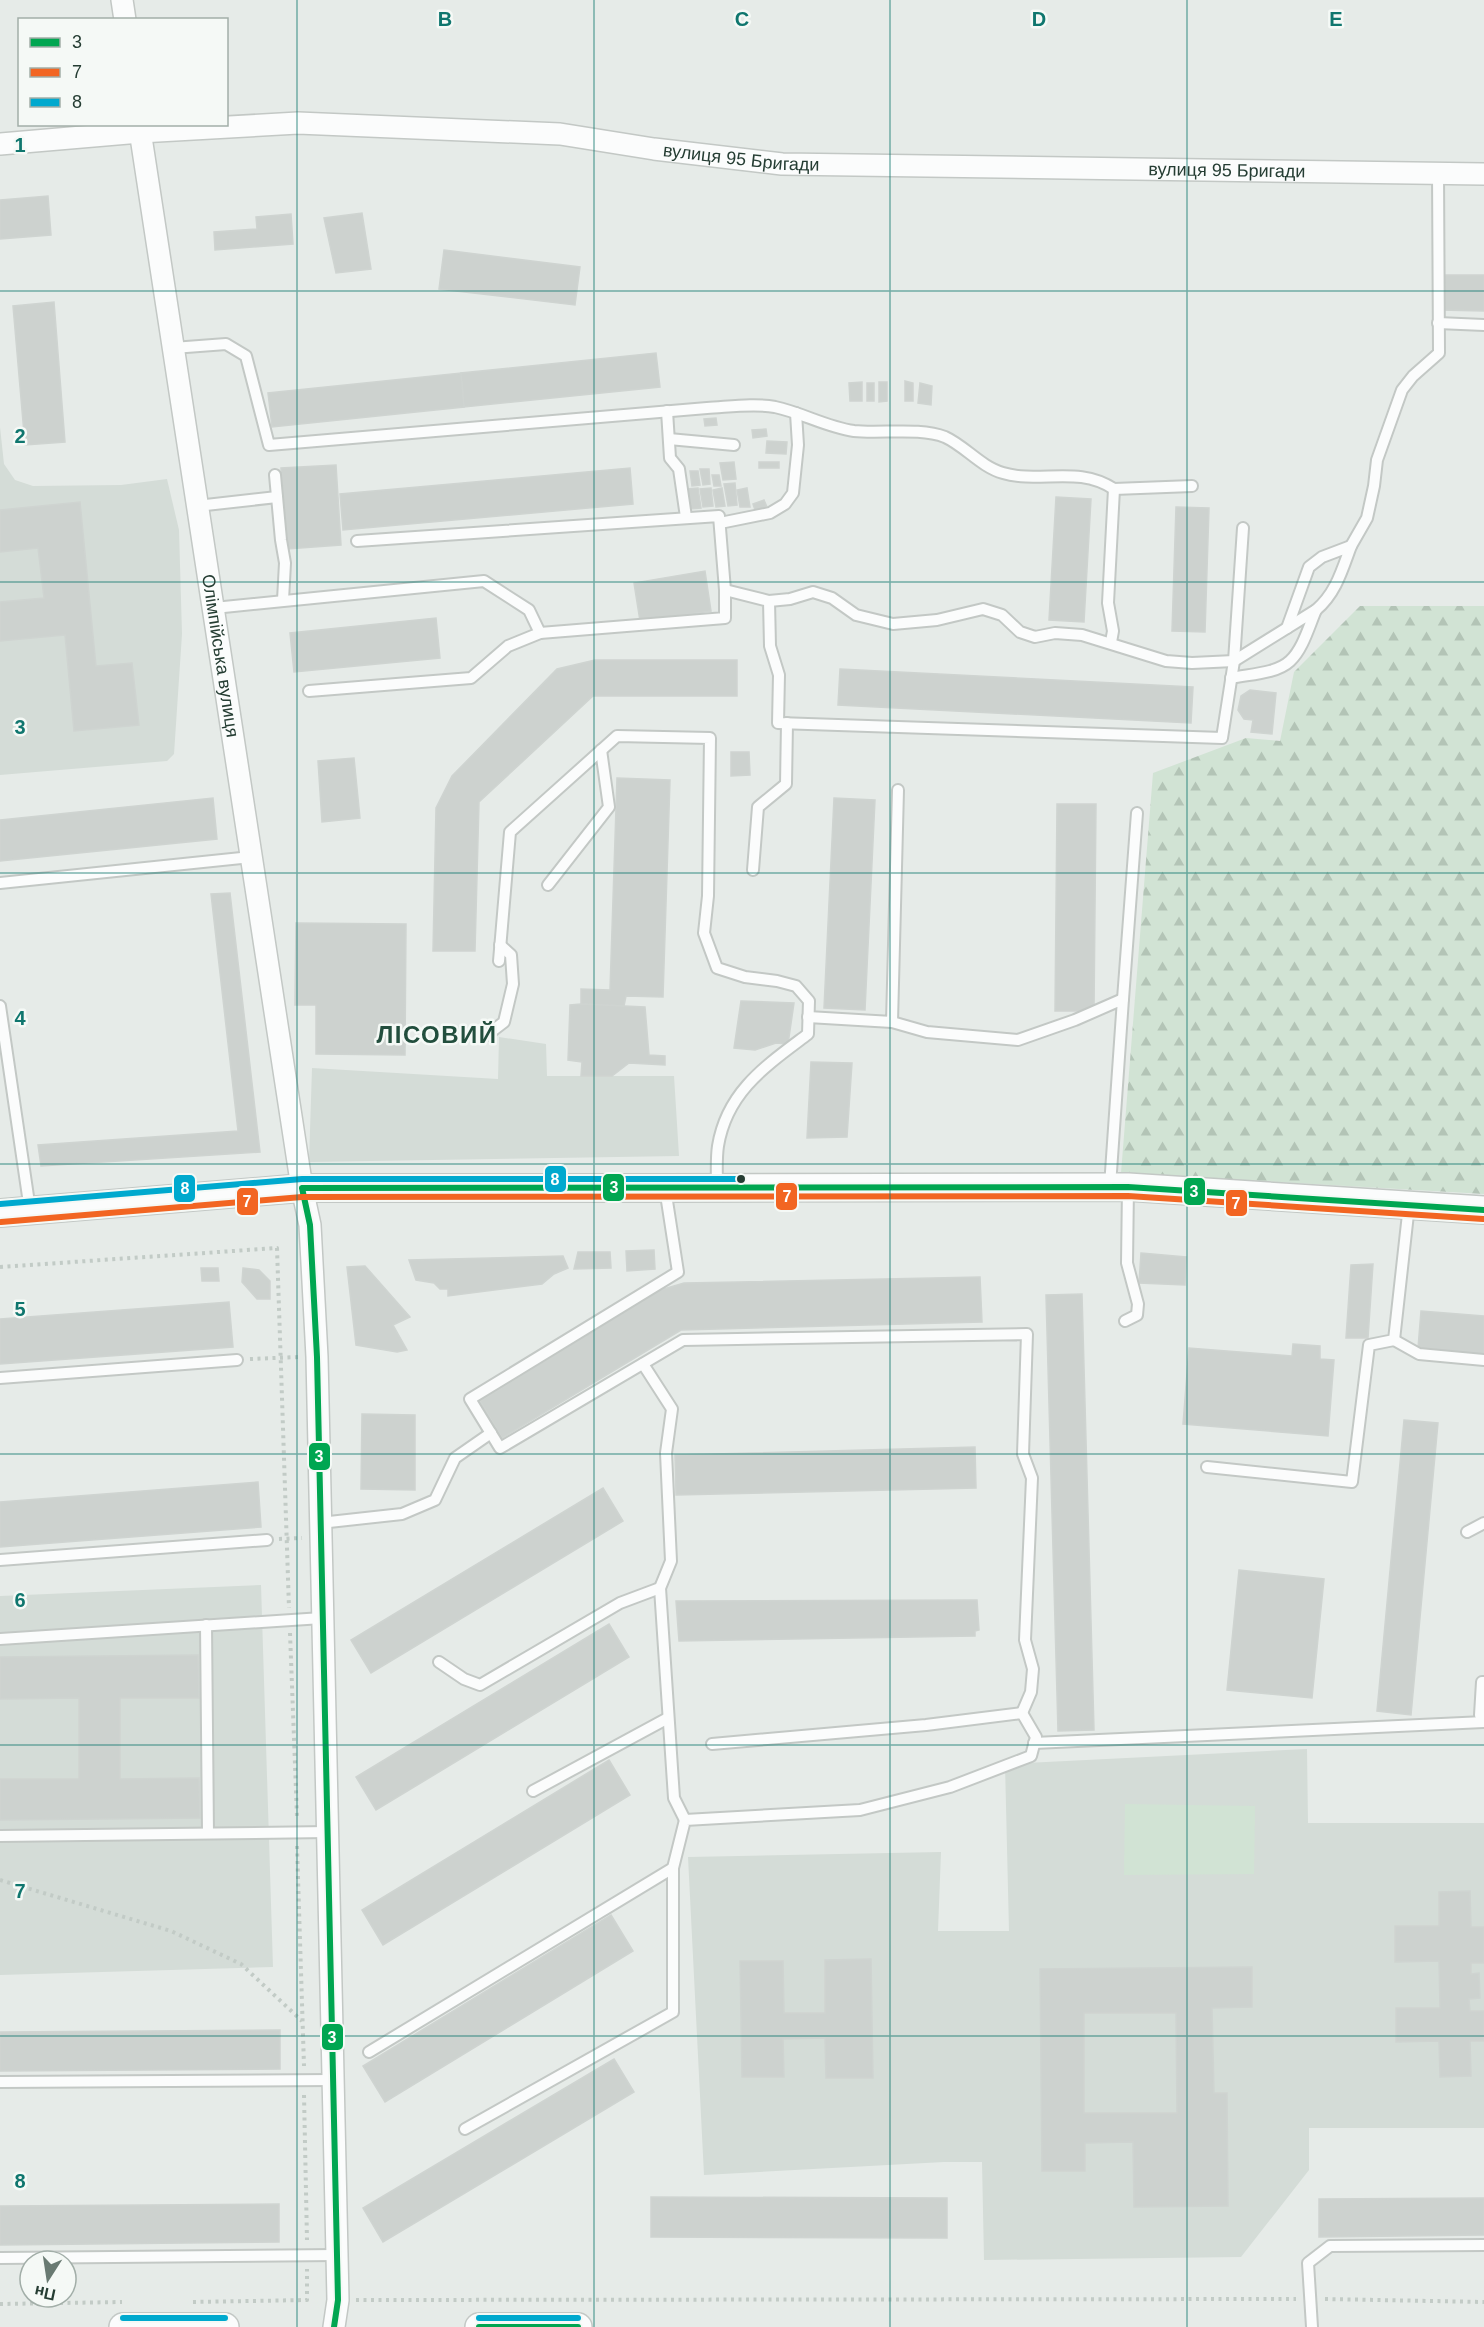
<svg xmlns="http://www.w3.org/2000/svg" width="1484" height="2327" font-family="Helvetica,sans-serif">
	<defs>
		<pattern id="forest-firs" width="22" height="20" patternUnits="userSpaceOnUse" patternTransform="scale(1.5)"><rect width="22" height="20" fill="#d1e3d4"/><path d="M5 1l3.5 6h-7zM16 11l3.5 6h-7z" fill="#b3c4b6"/></pattern>
	</defs>
	<rect width="100%" height="100%" fill="#e6ebe8"/>
	<!-- built -->
	<g fill="#d4dcd7">
		<polygon points="0,427 4,464 15,480 33,486 121,485 167,479 179,530 182,634 174,754 167,761 0,775"/>
		<polygon points="499,1037 546,1044 547,1076 674,1076 679,1156 309,1162 312,1068 498,1079"/>
		<polygon points="261,1585 273,1967 0,1975 0,1596"/>
		<polygon points="1307,1749 1308,1823 1484,1823 1484,2128 1309,2128 1309,2170 1241,2257 984,2260 982,2162 944,2162 704,2175 688,1857 941,1852 938,1931 1009,1931 1005,1764"/>
	</g>
	<!-- forest -->
	<polygon fill="url(#forest-firs)" points="1360,606 1484,606 1484,1194 1121,1173 1153,773 1246,738 1280,741 1294,672"/>
	<!-- garden -->
	<polygon fill="#d1e3d4" points="1125,1804 1255,1806 1254,1874 1124,1875"/>
	<!-- building -->
	<g fill="#cdd2cf" stroke="#cfd4d1" stroke-width="1.5" fill-rule="evenodd">
		<polygon points="48,196 51,235 0,239 0,200"/>
		<polygon points="362,213 371,269 336,273 324,218"/>
		<polygon points="291,214 293,244 215,250 214,232 257,229 256,217"/>
		<polygon points="444,250 580,267 575,305 439,289"/>
		<polygon points="1441,275 1484,275 1484,311 1440,310"/>
		<polygon points="54,302 65,442 25,445 13,306"/>
		<polygon points="656,353 660,387 464,407 461,373"/>
		<polygon points="461,373 464,407 272,427 268,393"/>
		<polygon points="905,381 913,383 913,401 905,401"/>
		<polygon points="862,382 862,401 850,401 849,383"/>
		<polygon points="879,382 887,382 887,401 879,402"/>
		<rect x="867" y="383" width="7" height="18"/>
		<polygon points="920,383 932,386 931,405 918,403"/>
		<polygon points="716,418 717,425 705,426 704,419"/>
		<polygon points="766,429 767,436 753,438 752,430"/>
		<polygon points="767,441 787,442 786,454 766,453"/>
		<polygon points="734,462 736,479 723,480 720,463"/>
		<rect x="759" y="462" width="20" height="6"/>
		<polygon points="336,465 341,545 287,549 281,468"/>
		<polygon points="630,468 633,504 343,530 340,494"/>
		<polygon points="700,469 709,469 710,484 703,485"/>
		<polygon points="690,471 698,471 700,485 692,486"/>
		<polygon points="712,475 719,475 721,486 714,486"/>
		<polygon points="735,483 737,505 728,506 724,484"/>
		<polygon points="698,488 701,508 689,509 687,489"/>
		<polygon points="711,488 713,506 703,507 700,489"/>
		<polygon points="722,488 725,506 716,507 713,490"/>
		<polygon points="747,488 750,507 740,507 737,490"/>
		<polygon points="1056,497 1091,499 1084,622 1049,620"/>
		<polygon points="764,500 767,507 755,510 753,504"/>
		<polygon points="80,502 96,666 132,663 139,725 74,731 65,635 0,641 0,602 44,598 38,548 0,552 0,510"/>
		<polygon points="1176,507 1209,508 1205,632 1172,631"/>
		<polygon points="705,571 711,611 640,621 634,583"/>
		<polygon points="436,618 440,658 294,672 290,633"/>
		<polygon points="595,660 737,660 737,696 593,696 479,802 475,951 433,951 436,808 452,776 557,669"/>
		<polygon points="840,669 1193,687 1191,723 838,705"/>
		<polygon points="1250,690 1276,693 1272,734 1251,732 1253,720 1244,719 1238,710 1241,696"/>
		<polygon points="731,752 749,752 750,775 731,776"/>
		<polygon points="354,758 360,818 322,822 318,761"/>
		<polygon points="617,778 670,780 663,997 626,996 624,1006 581,1004 581,989 610,990"/>
		<polygon points="213,798 217,839 0,861 0,820"/>
		<polygon points="834,798 875,800 865,1010 824,1008"/>
		<polygon points="1057,804 1096,804 1094,1011 1055,1011"/>
		<polygon points="230,893 260,1152 41,1166 38,1145 238,1131 211,894"/>
		<polygon points="296,923 406,924 405,1055 316,1054 316,1005 295,1005"/>
		<polygon points="741,1001 794,1003 788,1044 776,1043 755,1050 734,1048"/>
		<polygon points="581,1004 645,1007 649,1055 665,1056 665,1065 629,1063 612,1076 581,1076 582,1062 568,1060 570,1005"/>
		<polygon points="811,1062 852,1063 847,1137 807,1138"/>
		<polygon points="654,1250 655,1269 627,1271 626,1251"/>
		<polygon points="578,1252 610,1252 611,1268 574,1269"/>
		<polygon points="1141,1253 1186,1257 1185,1285 1139,1283"/>
		<polygon points="563,1256 568,1268 554,1274 542,1284 448,1296 448,1289 440,1289 434,1283 416,1280 409,1260"/>
		<polygon points="1373,1264 1368,1338 1346,1338 1351,1265"/>
		<polygon points="365,1266 410,1317 393,1325 407,1350 397,1352 356,1345 347,1267"/>
		<polygon points="201,1268 218,1268 219,1281 202,1281"/>
		<polygon points="243,1268 259,1270 270,1281 270,1299 257,1299 242,1282"/>
		<polygon points="980,1277 982,1322 681,1330 502,1438 480,1401 657,1291 684,1283"/>
		<polygon points="1082,1294 1094,1730 1058,1731 1046,1295"/>
		<polygon points="229,1302 233,1347 0,1364 0,1319"/>
		<polygon points="1421,1311 1484,1316 1484,1354 1418,1348"/>
		<polygon points="1293,1344 1320,1346 1320,1359 1334,1360 1328,1436 1183,1424 1189,1348 1292,1356"/>
		<polygon points="362,1414 415,1415 415,1490 361,1489"/>
		<polygon points="1404,1420 1438,1423 1411,1715 1377,1711"/>
		<polygon points="975,1447 976,1488 676,1495 675,1455"/>
		<polygon points="258,1482 261,1527 0,1547 0,1502"/>
		<polygon points="603,1488 623,1521 371,1673 351,1640"/>
		<polygon points="1239,1570 1324,1579 1312,1698 1227,1690"/>
		<polygon points="977,1600 979,1630 975,1631 975,1636 679,1641 676,1601"/>
		<polygon points="609,1624 629,1657 376,1810 356,1777"/>
		<polygon points="198,1655 199,1698 120,1698 120,1779 199,1778 200,1818 0,1820 0,1779 79,1779 79,1698 0,1699 0,1657"/>
		<polygon points="609,1760 630,1795 383,1945 362,1910"/>
		<polygon points="1470,1891 1471,1927 1484,1927 1484,1963 1471,1963 1471,1974 1479,1973 1480,1998 1469,1999 1470,2011 1484,2011 1484,2041 1470,2041 1471,2076 1440,2077 1439,2041 1396,2042 1396,2008 1440,2008 1439,1961 1395,1962 1395,1926 1439,1926 1439,1892"/>
		<polygon points="611,1915 633,1951 385,2102 363,2066"/>
		<polygon points="871,1959 873,2078 826,2078 825,2038 783,2039 784,2077 742,2077 740,1961 783,1961 784,2013 825,2013 825,1960"/>
		<path d="M 1252,1967 L 1252,2007 L 1212,2008 L 1214,2093 L 1227,2093 L 1228,2206 L 1134,2207 L 1133,2142 L 1085,2143 L 1085,2171 L 1042,2171 L 1040,1969 ZM 1084,2013 L 1176,2013 L 1177,2113 L 1084,2113 Z"/>
		<polygon points="280,2030 280,2069 0,2071 0,2032"/>
		<polygon points="614,2059 634,2092 383,2242 363,2208"/>
		<polygon points="651,2197 947,2198 947,2238 651,2237"/>
		<polygon points="1484,2198 1484,2235 1319,2237 1319,2199"/>
		<polygon points="279,2204 279,2242 0,2245 0,2206"/>
	</g>
	<g fill="none" stroke-linecap="round" stroke-linejoin="round">
		<!-- service casing -->
		<g stroke="#c3c8c5" stroke-width="14">
			<g id="service">
				<polyline points="1438,323 1484,325"/>
				<path d="M 173,348 L 226,344 L 246,356 L 269,445 L 707,408 C 728,407 754,403 775,407 C 803,413 826,427 854,431 C 880,434 920,427 945,437 C 965,446 981,467 1003,473 C 1040,484 1078,465 1114,489 L 1192,486"/>
				<polyline points="667,411 670,458 679,469 686,517"/>
				<polyline points="669,439 734,445"/>
				<polyline points="275,475 281,540 285,563 283,600"/>
				<polyline points="197,506 277,497"/>
				<polyline points="720,523 770,513 785,504 793,493 798,445 796,413"/>
				<polyline points="357,541 719,516 725,590 725,618 540,633"/>
				<polyline points="1351,546 1367,518 1374,486 1377,460 1402,390 1413,376 1439,353 1438,172"/>
				<polyline points="725,590 769,601 770,646 779,675 778,723 1222,738 1234,661 1243,528"/>
				<path d="M 769,601 L 790,599 L 813,592 L 832,598 L 856,615 L 893,624 L 937,620 L 983,609 L 1002,615 L 1020,632 L 1035,637 L 1055,633 L 1082,635 L 1166,661 L 1192,663 L 1234,661 L 1316,610 C 1309,626 1303,649 1290,661 C 1276,674 1249,674 1231,678"/>
				<polyline points="214,608 484,581 529,610 540,633 508,646 471,678 309,691"/>
				<path d="M 1287,628 L 1309,567 L 1322,557 L 1351,546 C 1342,570 1336,593 1316,610"/>
				<polyline points="1111,642 1113,631 1108,603 1114,489"/>
				<polyline points="753,870 758,807 786,784 787,723"/>
				<polyline points="0,883 251,857"/>
				<polyline points="548,885 609,807 601,750"/>
				<path d="M 499,961 L 510,832 L 617,736 L 710,738 L 708,896 L 704,933 L 717,968 L 745,977 L 777,981 L 796,986 L 809,1001 L 808,1034 C 767,1065 727,1091 718,1146 C 716,1159 717,1174 717,1187"/>
				<polyline points="1123,999 1137,813"/>
				<polyline points="0,1006 30,1210"/>
				<polyline points="808,1017 892,1022 898,790"/>
				<polyline points="892,1022 927,1032 1018,1040 1075,1020 1123,999 1110,1186"/>
				<polyline points="487,1035 504,1022 513,984 511,955 500,945"/>
				<polyline points="665,1188 678,1272 470,1399 500,1448 683,1340 1027,1334 1023,1454 1032,1478 1025,1640 1033,1669 1031,1692 1022,1713"/>
				<polyline points="1125,1321 1137,1315 1138,1304 1127,1263 1128,1187"/>
				<polyline points="1394,1340 1419,1354 1484,1360"/>
				<polyline points="643,1364 672,1409 666,1453 671,1561 660,1588 674,1798 685,1820"/>
				<polyline points="0,1378 237,1360"/>
				<polyline points="1207,1467 1352,1482 1369,1345 1394,1340 1409,1205"/>
				<polyline points="320,1523 402,1514 435,1500 455,1458 491,1433"/>
				<polyline points="1467,1532 1484,1523"/>
				<polyline points="0,1560 267,1540"/>
				<polyline points="206,1625 208,1833"/>
				<polyline points="0,1639 322,1618"/>
				<polyline points="439,1662 464,1679 480,1685 620,1603 660,1588"/>
				<polyline points="1484,1682 1482,1682 1480,1715 1484,1719"/>
				<polyline points="1034,1743 1484,1722"/>
				<polyline points="533,1791 668,1718"/>
				<polyline points="0,1836 328,1832"/>
				<polyline points="369,2052 673,1868"/>
				<polyline points="0,2082 333,2080"/>
				<polyline points="465,2129 673,2012 673,1868 685,1820 860,1810 950,1787 1031,1756 1036,1737 1022,1713 926,1725 712,1744"/>
				<polyline points="0,2258 337,2255"/>
				<polyline points="1312,2327 1308,2263 1330,2246 1484,2245"/>
			</g>
		</g>
		<!-- minor casing -->
		<g stroke="#c3c8c5" stroke-width="24">
			<g id="minor">
				<polyline points="122,0 125,20"/>
				<path id="s1" d="M 139,124 L 302,1188 L 310,1225 L 317,1357 L 338,2300 L 334,2327"/>
				<path id="s2" d="M 0,144 L 140,132 L 298,123 L 560,134 L 654,149 L 782,164 L 1484,174"/>
			</g>
		</g>
		<!-- tertiary casing -->
		<g stroke="#c3c8c5" stroke-width="30">
			<g id="tertiary">
				<polyline points="0,1213 302,1188 665,1188 1128,1187 1484,1210"/>
				<polyline points="123,2327 225,2327"/>
				<polyline points="479,2327 578,2327"/>
			</g>
		</g>
		<!-- path -->
		<g stroke="#c2cbc6" stroke-width="4" stroke-dasharray="3 4.5" stroke-linecap="butt">
			<polyline points="0,1267 277,1248 289,1608"/>
			<polyline points="250,1359 299,1357"/>
			<polyline points="279,1539 302,1538"/>
			<polyline points="290,1633 297,1817"/>
			<polyline points="297,1846 304,2066"/>
			<polyline points="0,1880 171,1931 241,1964 302,2021"/>
			<polyline points="304,2095 307,2240"/>
			<polyline points="1325,2299 1484,2302"/>
			<polyline points="356,2300 1296,2299"/>
			<polyline points="193,2302 307,2300 307,2269"/>
			<polyline points="0,2304 122,2302"/>
		</g>
		<!-- service -->
		<use href="#service" stroke="#fbfcfc" stroke-width="10"/>
		<!-- minor -->
		<use href="#minor" stroke="#fbfcfc" stroke-width="21"/>
		<!-- tertiary -->
		<use href="#tertiary" stroke="#fbfcfc" stroke-width="27"/>
		<!-- bus-1 casing -->
		<g stroke="#f5f9f6" stroke-width="10">
			<g id="bus-1">
				<polyline points="334,2327 338,2300 317,1357 310,1225 302,1188 1128,1187 1484,1210"/>
				<polyline points="479,2327 578,2327"/>
			</g>
		</g>
		<!-- bus-2 casing -->
		<g stroke="#f5f9f6" stroke-width="10">
			<polyline id="bus-2" points="1,1222 302,1197 1128,1196 1483,1219"/>
		</g>
		<!-- bus-3 casing -->
		<g stroke="#f5f9f6" stroke-width="10">
			<g id="bus-3">
				<polyline points="0,1204 302,1179 741,1179"/>
				<polyline points="123,2318 225,2318"/>
				<polyline points="479,2318 578,2318"/>
			</g>
		</g>
		<!-- bus-1 -->
		<use href="#bus-1" stroke="#00a651" stroke-width="6"/>
		<!-- bus-2 -->
		<use href="#bus-2" stroke="#f26522" stroke-width="6"/>
		<!-- bus-3 -->
		<use href="#bus-3" stroke="#00a9ce" stroke-width="6"/>
	</g>
	<!-- grid -->
	<path fill="none" stroke="#0f766e" stroke-width="1.5" stroke-opacity="0.55" d="M 297,0 L 297,2327M 594,0 L 594,2327M 890,0 L 890,2327M 1187,0 L 1187,2327M 0,291 L 1484,291M 0,582 L 1484,582M 0,873 L 1484,873M 0,1164 L 1484,1164M 0,1454 L 1484,1454M 0,1745 L 1484,1745M 0,2036 L 1484,2036"/>
	<!-- markers -->
	<circle fill="#253d33" stroke="#f5f9f6" stroke-width="2" cx="741" cy="1179" r="5"/>
	<g text-anchor="middle" stroke-width="5" stroke-linejoin="round" paint-order="stroke">
		<!-- street labels -->
		<g font-size="18" fill="#253d33" stroke="#f5f9f6">
			<text dy="6" stroke="none"><textPath href="#s2" startOffset="744">вулиця 95 Бригади</textPath></text>
			<text dy="6" stroke="none"><textPath href="#s2" startOffset="1230">вулиця 95 Бригади</textPath></text>
			<text dy="6" stroke="none"><textPath href="#s1" startOffset="538">Олімпійська вулиця</textPath></text>
		</g>
		<!-- district labels -->
		<g font-size="24" font-weight="bold" letter-spacing="1.5" fill="#224e3d" stroke="#f5f9f6">
			<text x="437" y="1043">ЛІСОВИЙ</text>
		</g>
	</g>
	<g font-size="20" text-anchor="middle" font-weight="bold" fill="#0f766e" stroke="#f5f9f6" stroke-width="5" stroke-linejoin="round" paint-order="stroke">
		<text x="445" y="26">B</text>
		<text x="742" y="26">C</text>
		<text x="1039" y="26">D</text>
		<text x="1336" y="26">E</text>
		<text x="20" y="152">1</text>
		<text x="20" y="443">2</text>
		<text x="20" y="734">3</text>
		<text x="20" y="1025">4</text>
		<text x="20" y="1316">5</text>
		<text x="20" y="1607">6</text>
		<text x="20" y="1898">7</text>
		<text x="20" y="2188">8</text>
	</g>
	<g stroke="#f5f9f6" stroke-width="2">
		<rect x="544" y="1165" width="23" height="28" rx="6" fill="#00a9ce"/>
		<rect x="602" y="1173" width="23" height="29" rx="6" fill="#00a651"/>
		<rect x="173" y="1174" width="23" height="29" rx="6" fill="#00a9ce"/>
		<rect x="1183" y="1177" width="23" height="29" rx="6" fill="#00a651"/>
		<rect x="775" y="1182" width="23" height="29" rx="6" fill="#f26522"/>
		<rect x="236" y="1187" width="23" height="29" rx="6" fill="#f26522"/>
		<rect x="1225" y="1189" width="23" height="28" rx="6" fill="#f26522"/>
		<rect x="308" y="1442" width="23" height="29" rx="6" fill="#00a651"/>
		<rect x="321" y="2023" width="23" height="28" rx="6" fill="#00a651"/>
	</g>
	<g font-size="16" text-anchor="middle" font-weight="bold" fill="#fff">
		<text x="555" y="1185">8</text>
		<text x="614" y="1193">3</text>
		<text x="185" y="1194">8</text>
		<text x="1194" y="1197">3</text>
		<text x="787" y="1202">7</text>
		<text x="247" y="1207">7</text>
		<text x="1236" y="1209">7</text>
		<text x="319" y="1462">3</text>
		<text x="332" y="2043">3</text>
	</g>
	<!-- legend -->
	<rect x="18" y="18" width="210" height="108" fill="#f5f9f6" stroke="#a2aea8" stroke-width="1.5"/>
	<rect x="30" y="38" width="30" height="9" fill="#00a651" stroke="#a2aea8" stroke-width="1.5"/>
	<text x="72" y="48" font-size="18" fill="#253d33">3</text>
	<rect x="30" y="68" width="30" height="9" fill="#f26522" stroke="#a2aea8" stroke-width="1.5"/>
	<text x="72" y="78" font-size="18" fill="#253d33">7</text>
	<rect x="30" y="98" width="30" height="9" fill="#00a9ce" stroke="#a2aea8" stroke-width="1.5"/>
	<text x="72" y="108" font-size="18" fill="#253d33">8</text>
	<!-- north arrow -->
	<g transform="translate(48 2279) rotate(192)"><circle r="28" fill="#f5f9f6" stroke="#a2aea8" stroke-width="1.5"/>
	<path d="M0-4.5L10 22L0 15L-10 22Z" fill="#697a72"/>
	<text y="-9" font-size="16" font-weight="bold" text-anchor="middle" fill="#253d33">Пн</text>
	</g>
</svg>
